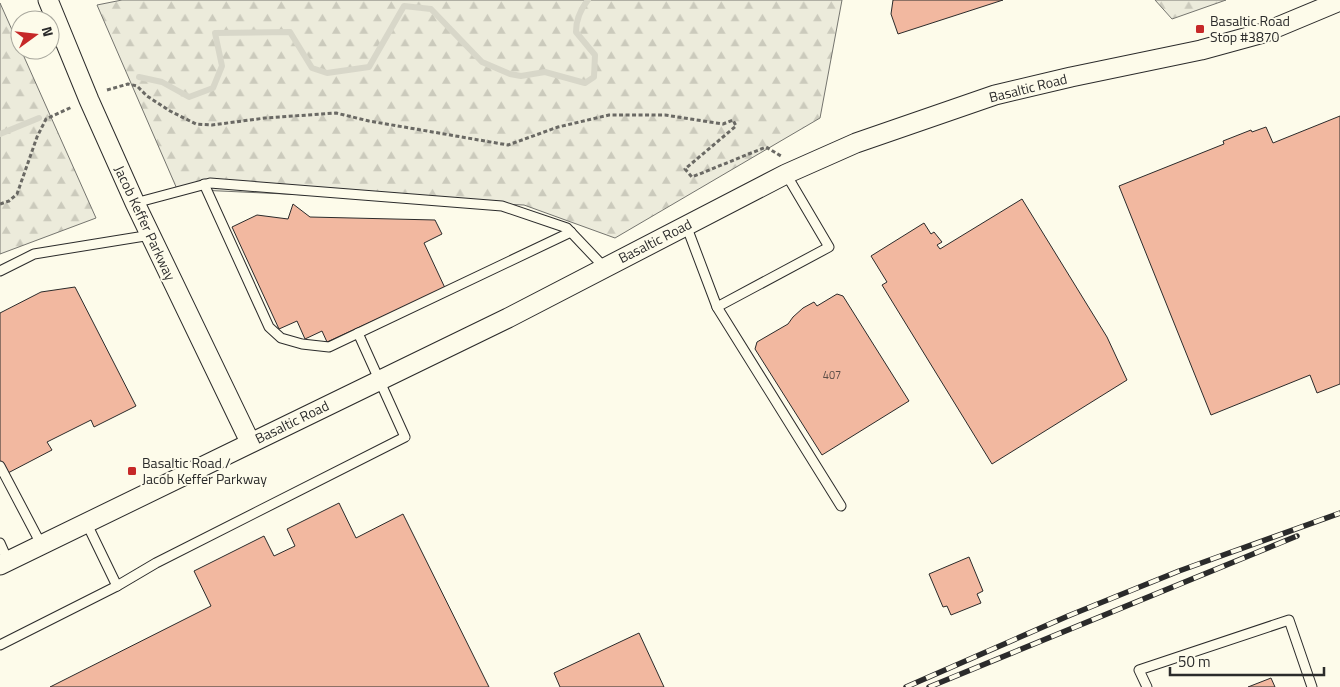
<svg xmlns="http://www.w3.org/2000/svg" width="1340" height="687" font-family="'Titillium Web',sans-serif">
	<defs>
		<pattern id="forest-firs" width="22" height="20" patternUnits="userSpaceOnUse" patternTransform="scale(1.25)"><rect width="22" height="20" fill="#ecebdb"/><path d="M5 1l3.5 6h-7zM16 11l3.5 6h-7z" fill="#cbcabc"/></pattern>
	</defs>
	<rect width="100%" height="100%" fill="#fdfbea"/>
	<!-- forest -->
	<g fill="url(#forest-firs)" stroke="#74746e">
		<polygon points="122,0 842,0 820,118 615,238 524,205 177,189 97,5"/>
		<polygon points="1155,0 1226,0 1172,19"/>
		<polygon points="0,3 96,218 0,254"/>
	</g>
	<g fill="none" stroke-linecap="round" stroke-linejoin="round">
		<!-- stream -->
		<g stroke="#d8d7c9" stroke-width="6">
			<path d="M 139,77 L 162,82 L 189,97 L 213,88 L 222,66 L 215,33 L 290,32 L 312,68 L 327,73 L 369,67 L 404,6 L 431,9 L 482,62 L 510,74 L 521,76 L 545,72 L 585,83 L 594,77 L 595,55 L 576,32 C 576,20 580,10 588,0"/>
			<polyline points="0,134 39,118"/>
		</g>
	</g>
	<!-- building -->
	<g fill="#f2b8a0" stroke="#2b2b2b">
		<polygon points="893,0 1003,0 898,34 891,14"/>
		<polygon points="1340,116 1340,384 1317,393 1310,375 1211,415 1119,186 1224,144 1223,141 1251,130 1252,132 1266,127 1273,143"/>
		<polygon points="1022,199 1107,337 1127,380 992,464 882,285 887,282 871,256 924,223 931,234 934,232 942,242 937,245 940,249"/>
		<polygon points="293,204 310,217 435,220 442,234 424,243 445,288 327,342 322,331 305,339 297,321 279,329 232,227 257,215 288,219"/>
		<polygon points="75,287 136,406 94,427 91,420 47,442 52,450 6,474 0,462 0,313 41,292"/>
		<polygon points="837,294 843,296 909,401 822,455 755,349 757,342 788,324 793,317 803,308 814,302 817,306"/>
		<polygon points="339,503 356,538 403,514 489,687 50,687 211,606 194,571 264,536 274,556 295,546 287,529"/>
		<polygon points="969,557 983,591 977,594 981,603 951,615 947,606 943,607 929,574"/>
		<polygon points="639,633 664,687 560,687 554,673"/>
		<polygon points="1271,678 1275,687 1248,687"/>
	</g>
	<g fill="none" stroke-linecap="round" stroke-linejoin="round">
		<!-- service casing -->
		<g stroke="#2b2b2b" stroke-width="11">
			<g id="service">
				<polyline points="204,184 269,327 281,338 302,344 329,347 571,232"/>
				<polyline points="135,203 210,183 502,206 567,228 604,267"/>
				<polyline points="686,225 717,307 841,506"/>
				<polyline points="0,271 34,254 151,235"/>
				<polyline points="717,307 829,247 786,174"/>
				<polyline points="0,466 41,544"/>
				<polyline points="0,543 8,561"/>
				<polyline points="117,586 156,563 405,437 358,333"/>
				<polyline points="0,645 117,586 86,522"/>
				<polyline points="1147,687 1139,670 1289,620 1312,687"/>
			</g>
		</g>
		<!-- minor casing -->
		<g stroke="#2b2b2b" stroke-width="21">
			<g id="minor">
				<polyline points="48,0 89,100 135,203 250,442"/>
				<polyline points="0,565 508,318 786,174 856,143 995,95 1071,77 1201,50 1263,33 1340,1"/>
			</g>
		</g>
		<!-- path -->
		<g stroke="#6a6964" stroke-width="3" stroke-dasharray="4 2.5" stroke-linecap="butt">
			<polyline points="107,90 128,84 137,86 147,96 170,111 196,124 212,125 265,118 336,113 369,121 508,145 558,127 609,115 665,115 723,124 733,120 736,126 685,169 692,177 766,147 781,156"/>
			<polyline points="0,204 9,201 17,194 37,137 46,119 72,107"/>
		</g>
		<!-- service -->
		<use href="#service" stroke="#fdfbea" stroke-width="9"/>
		<!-- minor -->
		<use href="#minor" stroke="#fdfbea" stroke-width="19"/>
		<!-- rail casing -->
		<g stroke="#2b2b2b" stroke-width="5.5">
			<g id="rail">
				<polyline points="906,687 1068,616 1179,571 1340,513"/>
				<polyline points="929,687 1297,536"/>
			</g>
		</g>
		<!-- rail -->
		<use href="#rail" stroke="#fdfbea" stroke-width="4" stroke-dasharray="11" stroke-linecap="butt"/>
	</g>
	<!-- markers -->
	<g fill="#c62828" stroke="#fdfbea" stroke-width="2">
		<rect x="1195" y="24" width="10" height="10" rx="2.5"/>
		<rect x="127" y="466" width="10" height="10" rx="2.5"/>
	</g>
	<g text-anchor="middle" stroke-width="4" stroke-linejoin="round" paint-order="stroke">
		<!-- number labels -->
		<g font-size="11" fill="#5d4e48">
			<text x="832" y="379">407</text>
		</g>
		<!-- poi labels -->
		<g font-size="14" fill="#2b2b2b" stroke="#fdfbea" text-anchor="start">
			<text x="1210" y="26">Basaltic Road<tspan x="1210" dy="16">Stop #3870</tspan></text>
			<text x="142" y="468">Basaltic Road /<tspan x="142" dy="16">Jacob Keffer Parkway</tspan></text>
		</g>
		<!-- street labels -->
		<g font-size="14" fill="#2b2b2b" stroke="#fdfbea">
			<text transform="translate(1028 88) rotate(-14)" y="5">Basaltic Road</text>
			<text transform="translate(145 223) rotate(65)" y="5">Jacob Keffer Parkway</text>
			<text transform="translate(655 241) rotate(-27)" y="5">Basaltic Road</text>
			<text transform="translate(292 422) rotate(-26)" y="5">Basaltic Road</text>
		</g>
	</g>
	<!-- north arrow -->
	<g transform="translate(35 35) rotate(75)"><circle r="24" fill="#fdfbea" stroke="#a9a89e"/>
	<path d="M0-4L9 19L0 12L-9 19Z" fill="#c62828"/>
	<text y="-8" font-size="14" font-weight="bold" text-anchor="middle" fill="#2b2b2b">N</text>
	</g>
	<!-- scale -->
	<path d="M1170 667v8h154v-8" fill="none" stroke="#2b2b2b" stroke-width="2.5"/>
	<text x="1178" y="667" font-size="15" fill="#2b2b2b" stroke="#fdfbea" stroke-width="4" paint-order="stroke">50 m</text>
</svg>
